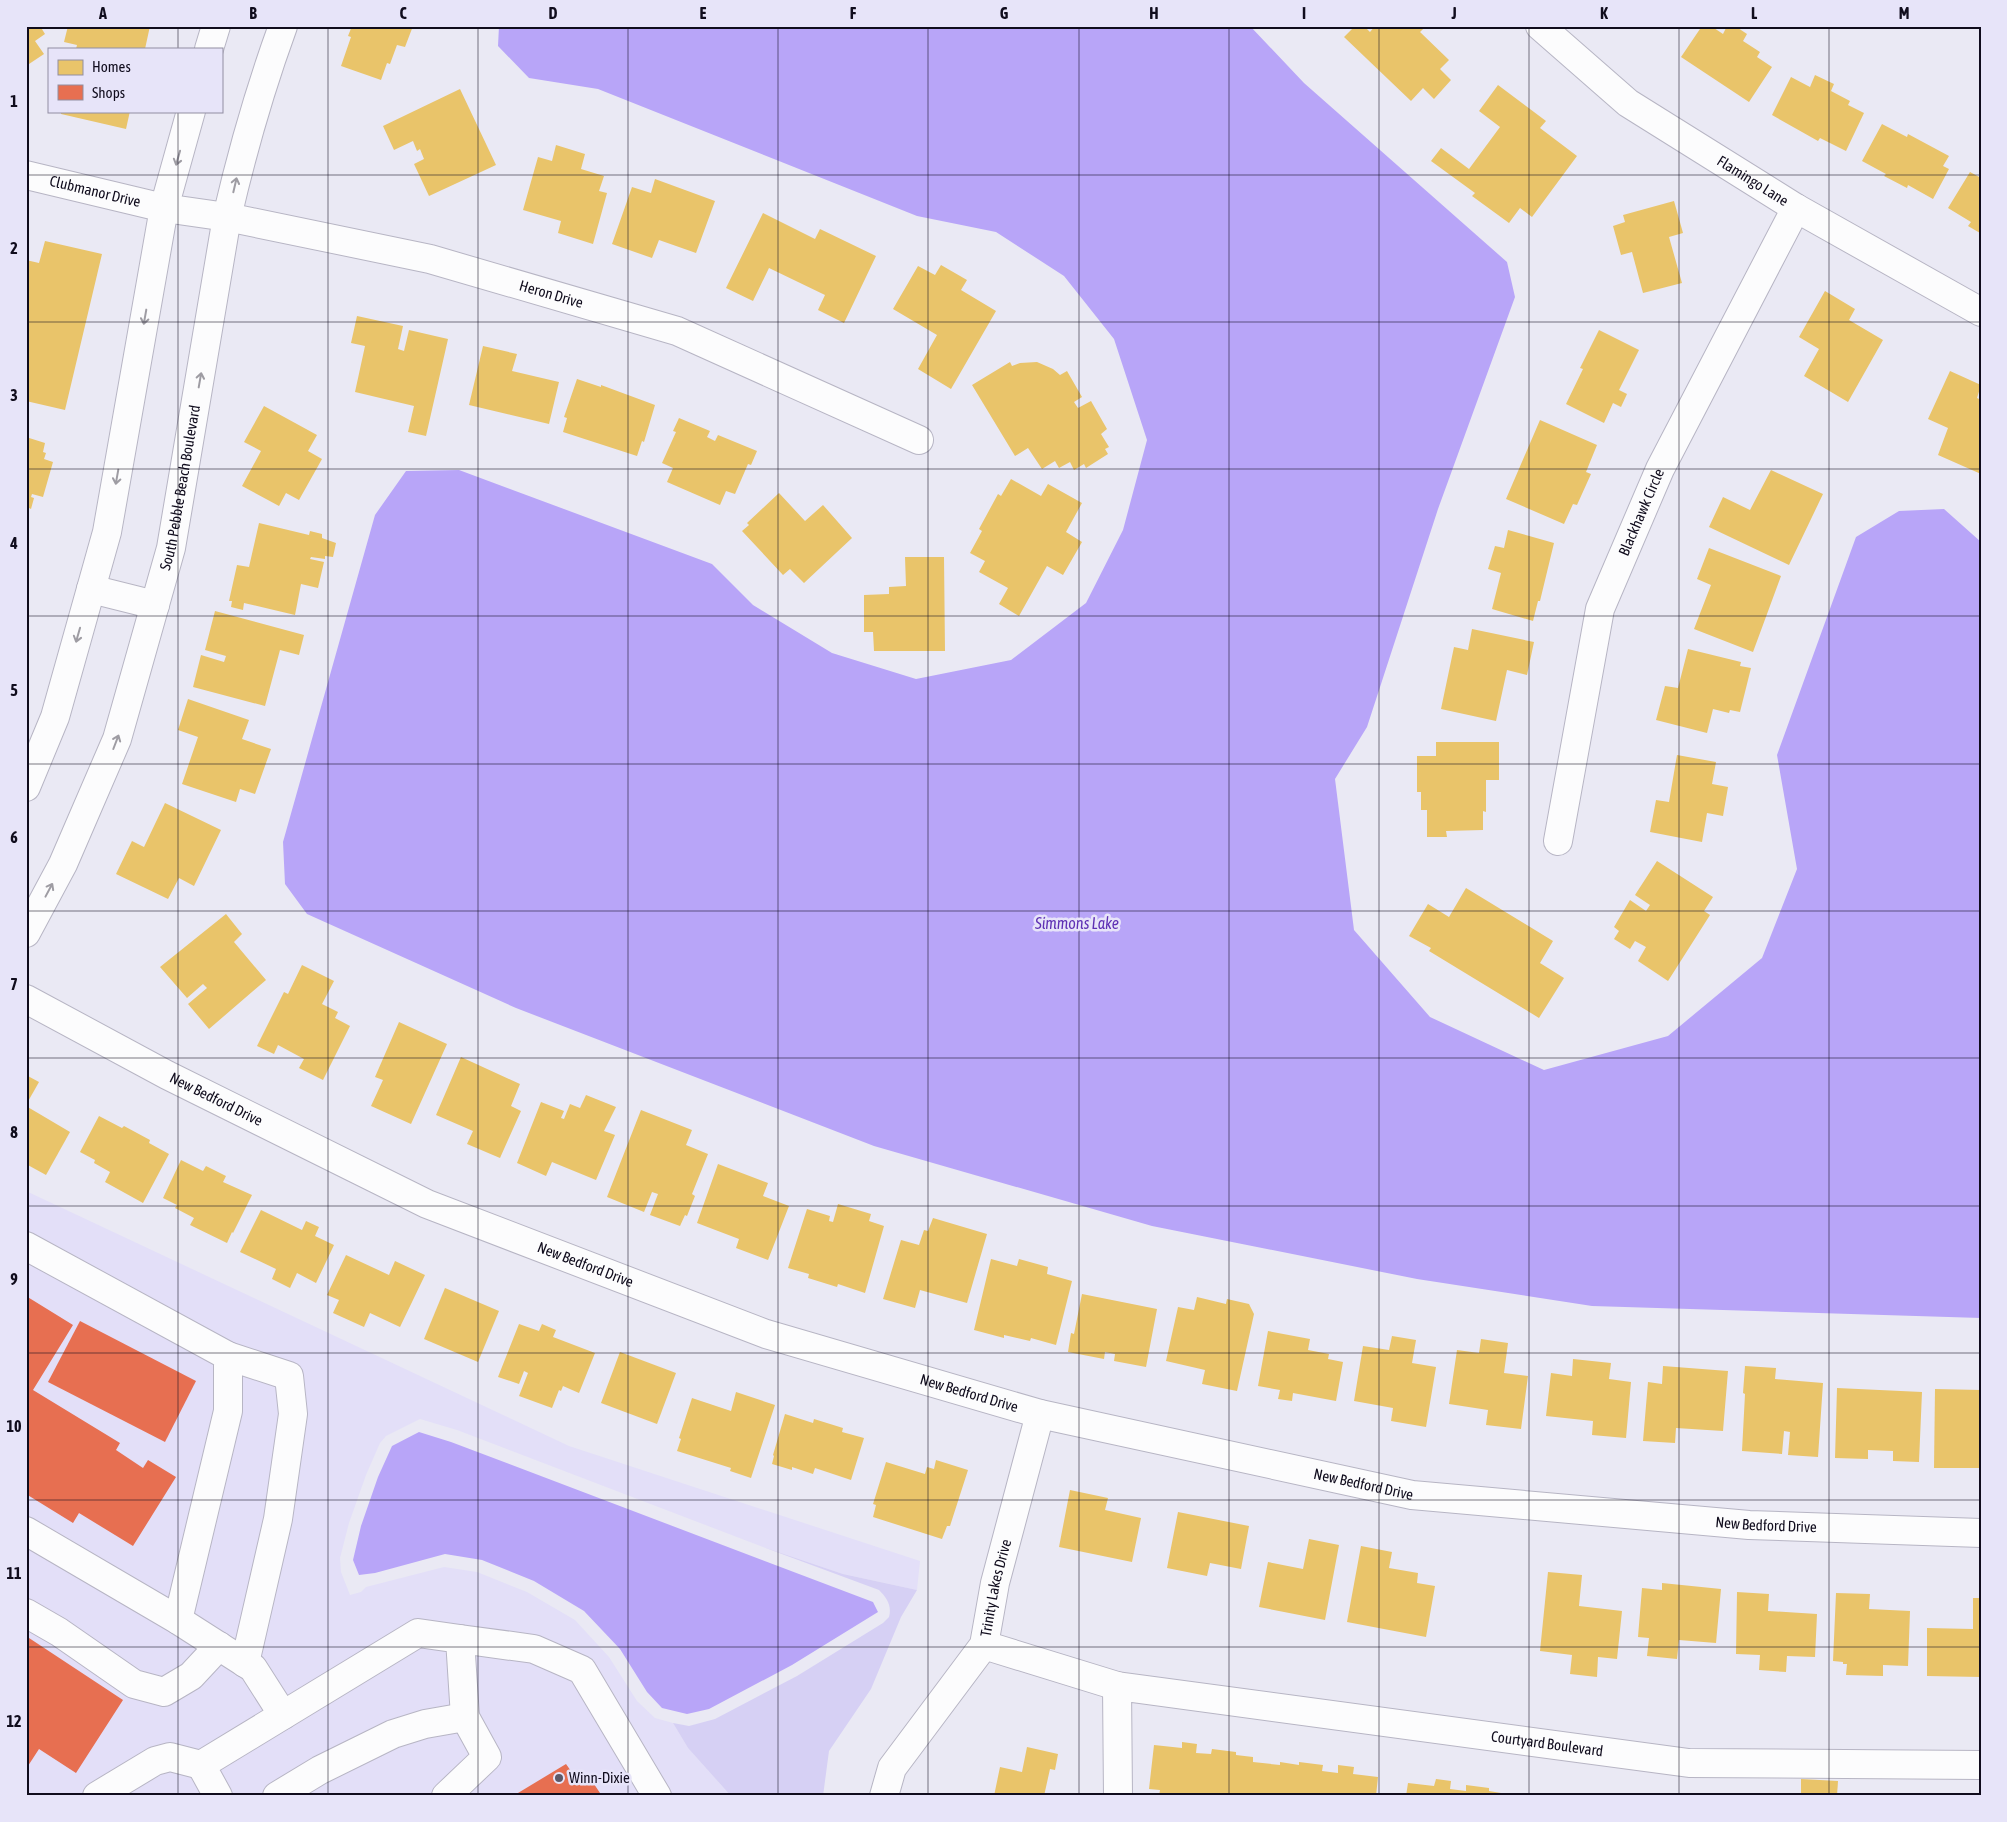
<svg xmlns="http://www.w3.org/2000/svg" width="2007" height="1822" font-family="'Asap Condensed',sans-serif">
	<rect width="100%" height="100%" fill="#eae9f4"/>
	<!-- built -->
	<polygon fill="#e3dff8" points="26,1191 569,1446 920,1561 917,1590 843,1574 763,1547 457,1430 420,1419 386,1436 380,1443 366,1475 349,1523 340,1558 341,1572 350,1595 361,1592 366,1587 444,1567 477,1572 527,1592 575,1620 609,1657 637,1701 655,1718 673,1723 688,1748 731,1796 26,1796"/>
	<!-- green -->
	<path fill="#d6d0f4" d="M 763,1547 L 843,1574 L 917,1590 L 901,1617 L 871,1689 L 829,1751 L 823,1796 L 731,1796 L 688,1748 L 673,1723 L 689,1726 L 715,1719 L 797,1676 L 883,1623 L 889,1617 C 892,1606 887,1598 879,1590 Z"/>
	<!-- water -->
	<g fill="#b8a5f8">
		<polygon points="499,26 1250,26 1304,83 1507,262 1515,297 1438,509 1367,727 1335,779 1354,930 1430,1017 1544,1070 1668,1036 1762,958 1797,869 1777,755 1856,537 1899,511 1944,509 1981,542 1981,1318 1592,1306 1417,1279 1152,1226 874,1146 516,1008 307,914 285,884 283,842 375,515 406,471 459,470 712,564 753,605 832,653 916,679 1011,660 1086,603 1123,530 1147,440 1114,339 1064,276 996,232 917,216 598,89 529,78 498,46"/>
		<polygon points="419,1432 451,1442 873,1602 878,1612 792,1665 709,1709 687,1714 662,1708 647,1692 620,1649 584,1611 534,1581 482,1560 445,1554 375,1573 359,1575 353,1560 361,1526 378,1477 392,1446"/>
	</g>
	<!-- homes -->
	<g fill="#e9c46a">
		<polygon points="26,26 40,26 45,34 35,41 44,54 26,66"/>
		<polygon points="68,26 81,27 150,26 145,49 76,49 77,45 64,42"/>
		<polygon points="352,26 413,26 405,47 397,45 390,64 387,63 381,80 341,66 351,37 348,36"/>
		<polygon points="1355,26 1364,26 1370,32 1375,26 1426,26 1420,32 1449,60 1440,69 1451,80 1434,99 1423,88 1411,101 1344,37"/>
		<polygon points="1702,26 1711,26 1723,34 1727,26 1735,26 1747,34 1743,41 1760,52 1757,57 1772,67 1749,102 1681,57"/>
		<polygon points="1815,75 1834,84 1831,91 1850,101 1848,105 1864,113 1846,151 1820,138 1818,141 1772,115 1791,77 1810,87"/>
		<polygon points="1498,85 1546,121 1540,128 1577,156 1532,217 1520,208 1509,223 1472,196 1475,193 1431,161 1441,148 1469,169 1500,127 1479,111"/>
		<polygon points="460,89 496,165 429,196 414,164 424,159 420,149 417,151 413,141 394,150 383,126"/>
		<polygon points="61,111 130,111 126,129 61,114"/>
		<polygon points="1882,124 1907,137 1908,134 1949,156 1943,166 1949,169 1933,199 1908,185 1907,188 1884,176 1886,174 1862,161"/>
		<polygon points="556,145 585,154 581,169 604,176 599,191 607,193 593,244 558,233 561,221 523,210 538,157 552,161"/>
		<polygon points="1970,172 1981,178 1980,233 1968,226 1971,222 1948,208"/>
		<polygon points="655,179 715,201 696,253 659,240 652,258 612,244 632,187 651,193"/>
		<polygon points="1674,201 1683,233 1669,237 1682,283 1643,293 1632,252 1621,255 1613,226 1625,222 1623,215"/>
		<polygon points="763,213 815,239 820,229 876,256 844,323 818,310 825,295 769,268 753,301 726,288"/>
		<polygon points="45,241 102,254 65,410 26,401 26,260 39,263"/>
		<polygon points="941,265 967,280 961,290 996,311 951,389 918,369 937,335 893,309 918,266 935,275"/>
		<polygon points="1825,291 1855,309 1849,320 1883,340 1848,402 1804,376 1819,349 1799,337"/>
		<polygon points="357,316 403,326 398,349 404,351 409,330 448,339 426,436 408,432 414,406 355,392 365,346 351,343"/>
		<polygon points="1599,330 1639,350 1619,390 1627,394 1621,407 1613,403 1604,423 1566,404 1583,369 1580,368"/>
		<polygon points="483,346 517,354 512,371 559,382 549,424 469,405"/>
		<polygon points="1010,362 1012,366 1020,363 1037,362 1053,369 1060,375 1067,371 1082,397 1074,402 1078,408 1091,401 1107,429 1101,434 1109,447 1105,449 1108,454 1086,468 1084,464 1074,470 1070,462 1059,468 1055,461 1042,469 1028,448 1015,456 972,385"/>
		<polygon points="1950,371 1981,385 1977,398 1981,400 1981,474 1938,455 1948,428 1928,419"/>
		<polygon points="577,379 601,387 601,385 655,405 644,442 642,441 637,456 563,432 567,418 564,417"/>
		<polygon points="264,406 317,435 308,451 322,459 299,500 286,493 279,506 242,486 261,451 244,442"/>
		<polygon points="679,418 710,431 707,437 715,441 718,435 757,451 751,465 748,464 735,494 726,491 720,505 667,482 673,468 662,463 676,432 673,431"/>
		<polygon points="1540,420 1597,445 1586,472 1591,474 1577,505 1573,504 1564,524 1506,499"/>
		<polygon points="26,437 45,443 43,452 46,453 44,459 53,462 43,497 32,494 31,497 34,498 31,509 29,508 27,515"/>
		<polygon points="1771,470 1823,494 1789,565 1709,527 1723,497 1750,510"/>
		<polygon points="1011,479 1041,496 1048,484 1082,503 1066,532 1082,542 1063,575 1047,566 1019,616 999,604 1008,588 979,572 985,561 970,553 982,531 979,529 998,494 1001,496"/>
		<polygon points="779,493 805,521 823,505 852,538 804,583 790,569 783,575 742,531 749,525 747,523"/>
		<polygon points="259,523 309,535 310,531 322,534 322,538 336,543 333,557 325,556 325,559 311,557 310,559 324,562 318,588 301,584 295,615 244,603 243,610 231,607 232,601 229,601 237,565 249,567"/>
		<polygon points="1508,530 1554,543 1540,601 1538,601 1533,621 1492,609 1501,573 1488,569 1495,546 1504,548"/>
		<polygon points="1709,548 1781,576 1753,652 1694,629 1711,585 1697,579"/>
		<polygon points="905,557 944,557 945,651 874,651 873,632 864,632 864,595 889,594 889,587 906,586"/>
		<polygon points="215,611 304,635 299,655 280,650 265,706 193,687 201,655 224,662 226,656 205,650"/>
		<polygon points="1472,629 1534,642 1527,675 1507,670 1496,721 1441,709 1454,647 1468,650"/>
		<polygon points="1688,649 1741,662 1740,666 1751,668 1740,712 1730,710 1729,713 1713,709 1707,733 1656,720 1665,686 1678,688"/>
		<polygon points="188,699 249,720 242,739 271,749 255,794 240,789 236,802 182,784 198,737 178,730"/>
		<polygon points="1436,742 1499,742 1499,780 1486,780 1486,812 1483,811 1483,830 1446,831 1447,837 1427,837 1427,810 1421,810 1421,792 1417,792 1417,756 1436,756"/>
		<polygon points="1677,755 1716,762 1712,784 1728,787 1723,816 1707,813 1702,842 1650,832 1656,800 1669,802"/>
		<polygon points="165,803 221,830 194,886 179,878 168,899 116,874 132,841 144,847"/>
		<polygon points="1657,861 1713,897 1704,911 1710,915 1668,981 1638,961 1646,947 1635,941 1630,949 1614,939 1619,931 1614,927 1630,900 1646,911 1650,905 1635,895"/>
		<polygon points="1466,888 1553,941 1540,963 1564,978 1539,1018 1429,951 1431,948 1409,936 1428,904 1449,917"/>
		<polygon points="226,914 242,934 234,942 266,980 209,1029 188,1004 207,988 203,984 187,998 160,967"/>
		<polygon points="302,965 334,981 322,1004 338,1012 335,1018 350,1026 323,1080 299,1068 304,1059 278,1045 274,1054 257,1046 284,992 288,994"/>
		<polygon points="399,1022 447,1044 411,1124 371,1106 383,1080 375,1077"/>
		<polygon points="461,1057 520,1084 511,1106 521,1111 500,1158 467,1144 473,1131 436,1115"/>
		<polygon points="26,1075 39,1082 26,1105"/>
		<polygon points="586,1095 616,1107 604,1131 615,1135 596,1180 552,1162 546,1176 517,1163 541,1102 564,1111 561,1118 564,1119 570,1104 580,1108"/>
		<polygon points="26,1106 70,1132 46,1175 26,1164"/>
		<polygon points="641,1110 692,1130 686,1145 708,1154 692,1194 695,1196 687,1216 685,1215 680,1226 650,1215 658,1194 652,1192 644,1212 607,1197"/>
		<polygon points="99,1116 122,1128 124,1126 150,1140 149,1143 169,1154 143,1203 105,1182 110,1172 94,1163 95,1160 80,1152"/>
		<polygon points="181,1160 203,1171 206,1166 226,1176 223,1182 252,1195 233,1233 232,1232 227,1243 190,1225 194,1218 175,1208 177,1205 163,1198"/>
		<polygon points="718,1164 768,1183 763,1196 789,1206 768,1260 736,1248 739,1239 697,1223"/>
		<polygon points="838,1204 871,1214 869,1221 884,1226 865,1293 838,1284 837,1287 808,1278 809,1274 788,1268 807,1209 830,1216 829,1221 833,1222"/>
		<polygon points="261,1210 302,1230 306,1221 319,1227 315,1236 334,1245 316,1283 297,1273 290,1288 272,1279 276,1269 240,1252"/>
		<polygon points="933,1218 987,1234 967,1303 920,1290 915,1308 883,1299 901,1240 919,1245 924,1230 928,1231"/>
		<polygon points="346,1255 389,1275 395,1261 425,1275 400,1327 370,1313 364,1327 333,1313 339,1300 327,1295"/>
		<polygon points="991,1259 1017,1266 1019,1259 1048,1267 1047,1274 1072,1281 1056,1345 1031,1338 1030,1341 1004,1335 1004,1338 974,1330"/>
		<polygon points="445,1288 499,1311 478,1362 424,1339"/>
		<polygon points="1082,1294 1157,1309 1146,1367 1114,1361 1115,1354 1105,1352 1104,1359 1068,1352 1071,1333 1074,1334"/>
		<polygon points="1197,1297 1226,1304 1227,1299 1249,1304 1254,1314 1237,1391 1202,1384 1205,1370 1166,1361 1178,1307 1194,1310"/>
		<polygon points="519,1324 539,1331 542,1324 556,1330 553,1337 595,1353 579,1393 563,1386 561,1391 559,1390 552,1408 519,1396 528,1373 524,1371 519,1384 498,1377"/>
		<polygon points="1268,1331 1310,1339 1308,1350 1329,1354 1328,1359 1343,1362 1336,1401 1293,1393 1292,1401 1278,1399 1280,1390 1258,1386"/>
		<polygon points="1392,1336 1416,1340 1412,1363 1436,1367 1426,1427 1391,1421 1393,1408 1354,1401 1363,1346 1389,1350"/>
		<polygon points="1481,1339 1508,1343 1504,1373 1528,1376 1521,1429 1486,1425 1488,1410 1449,1404 1457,1350 1479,1353"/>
		<polygon points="620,1352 676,1373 657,1424 601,1403"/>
		<polygon points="1573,1359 1611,1363 1609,1379 1631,1382 1626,1438 1592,1435 1593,1421 1546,1416 1551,1373 1572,1376"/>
		<polygon points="1663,1366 1728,1371 1723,1431 1676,1428 1675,1443 1643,1441 1648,1382 1662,1384"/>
		<polygon points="1745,1366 1776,1368 1775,1379 1823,1383 1818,1457 1788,1455 1790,1432 1784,1431 1782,1454 1742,1451 1745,1394 1743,1393"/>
		<polygon points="1837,1388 1922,1392 1919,1462 1893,1461 1893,1451 1868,1450 1868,1459 1835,1458"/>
		<polygon points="1935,1389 1981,1390 1979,1468 1934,1468"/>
		<polygon points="736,1392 775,1405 751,1478 730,1471 731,1468 677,1451 681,1439 679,1438 692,1398 731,1411"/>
		<polygon points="785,1414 813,1423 814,1419 843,1428 842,1432 864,1438 851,1480 815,1468 813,1474 792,1467 792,1470 772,1464 774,1456 773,1455"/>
		<polygon points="936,1460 968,1470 950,1526 947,1526 942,1539 873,1517 876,1505 873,1504 886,1462 925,1474 927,1467 934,1469"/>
		<polygon points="1070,1490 1108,1498 1105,1510 1141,1518 1132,1562 1059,1547"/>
		<polygon points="1178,1512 1249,1526 1241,1569 1210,1563 1207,1576 1167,1568"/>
		<polygon points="1309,1539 1339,1545 1325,1620 1259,1607 1268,1562 1303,1569"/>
		<polygon points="1361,1546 1392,1552 1389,1568 1418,1573 1417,1583 1435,1586 1426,1637 1347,1622"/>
		<polygon points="1548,1572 1582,1575 1579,1606 1622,1611 1617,1659 1598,1657 1597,1677 1570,1674 1572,1655 1540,1651"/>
		<polygon points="1662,1583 1721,1589 1716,1643 1679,1640 1677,1659 1647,1656 1649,1638 1638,1637 1642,1588 1662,1590"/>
		<polygon points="1737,1592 1769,1594 1768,1611 1817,1614 1815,1657 1787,1656 1786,1672 1759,1670 1760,1655 1736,1654"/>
		<polygon points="1836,1593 1870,1594 1869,1609 1910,1611 1908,1666 1883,1665 1883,1676 1846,1675 1847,1664 1843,1664 1843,1662 1833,1661"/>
		<polygon points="1973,1598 1981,1598 1981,1677 1927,1676 1927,1628 1973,1629"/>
		<polygon points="1182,1742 1197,1744 1196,1753 1211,1754 1212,1749 1236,1752 1236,1755 1253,1757 1253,1762 1280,1765 1280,1762 1299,1765 1299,1762 1323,1765 1322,1771 1338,1773 1338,1765 1354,1767 1353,1774 1378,1777 1376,1796 1159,1796 1160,1790 1149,1789 1154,1745 1182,1748"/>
		<polygon points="1027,1747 1058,1754 1055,1770 1050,1769 1044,1796 994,1796 1000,1767 1022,1772"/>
		<polygon points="1436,1779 1451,1781 1450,1789 1466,1791 1466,1785 1489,1788 1489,1791 1507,1794 1507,1796 1406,1796 1408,1783 1434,1786"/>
		<polygon points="1801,1779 1838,1781 1837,1796 1801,1796"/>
	</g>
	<!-- shops -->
	<g fill="#e76f51">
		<polygon points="26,1296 73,1325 33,1390 120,1443 116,1450 143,1468 148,1460 176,1477 133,1546 79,1513 73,1523 26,1494"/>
		<polygon points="80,1321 196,1381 165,1442 48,1382"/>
		<polygon points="26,1636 123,1700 76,1773 39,1749 26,1769"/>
		<polygon points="566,1764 578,1781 588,1775 602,1796 513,1796"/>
	</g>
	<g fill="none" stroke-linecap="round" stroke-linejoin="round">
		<!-- minor casing -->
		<g stroke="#b7b5c4" stroke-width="30">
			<g id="minor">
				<path id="s1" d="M 1540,26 L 1628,103 L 1796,208 L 1981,312"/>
				<polyline points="209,49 216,26"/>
				<path id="s2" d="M 26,175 L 164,208 L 227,217 L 430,259 L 677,331 L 919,440"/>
				<polyline points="91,589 155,605"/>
				<polyline points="26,787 55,717 107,532 164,208 191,111"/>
				<path id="s3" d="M 1558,841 L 1600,609 L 1660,469 L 1796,208"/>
				<path id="s4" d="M 26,933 L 63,864 L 117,739 L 171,548 L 227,217 C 242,152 260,89 283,26"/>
				<path id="s5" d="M 26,999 L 167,1075 L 427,1204 L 766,1334 L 1040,1414 L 1412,1495 L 1749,1525 L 1981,1533"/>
				<polyline points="26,1246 228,1356 228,1411 178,1620"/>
				<polyline points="228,1356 289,1376 293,1414 278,1519 245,1663"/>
				<polyline points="26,1531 178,1620 253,1668 283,1715"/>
				<polyline points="26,1613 59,1632 134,1684 164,1692 191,1676 219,1646"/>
				<polyline points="460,1639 534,1649 582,1670 657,1796"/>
				<polyline points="984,1645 1117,1686"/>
				<polyline points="97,1796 155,1761 170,1757 201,1765"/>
				<polyline points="218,1796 201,1765 418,1633 460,1639 465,1717 487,1757 446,1796"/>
				<polyline points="277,1796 320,1770 393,1734 425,1724 465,1717"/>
				<path id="s6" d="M 884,1796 L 892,1768 L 984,1645 L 995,1583 L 1040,1414"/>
				<path id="s7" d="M 1118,1796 L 1117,1686 L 1689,1763 L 1981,1765"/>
			</g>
		</g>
		<!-- minor -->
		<use href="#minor" stroke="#fcfcfd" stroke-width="28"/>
	</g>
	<!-- one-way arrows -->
	<defs><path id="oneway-shaft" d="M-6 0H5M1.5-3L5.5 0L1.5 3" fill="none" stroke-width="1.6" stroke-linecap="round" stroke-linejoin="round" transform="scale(1.25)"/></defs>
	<g stroke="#9e9ca3">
		<use href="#oneway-shaft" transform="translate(178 158) rotate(106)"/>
		<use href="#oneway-shaft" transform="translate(235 185) rotate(-77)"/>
		<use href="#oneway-shaft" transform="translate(145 317) rotate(100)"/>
		<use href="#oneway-shaft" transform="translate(200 380) rotate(-80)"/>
		<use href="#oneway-shaft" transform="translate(117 477) rotate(100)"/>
		<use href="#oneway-shaft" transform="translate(78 635) rotate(106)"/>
		<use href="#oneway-shaft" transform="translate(116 742) rotate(-69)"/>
		<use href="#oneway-shaft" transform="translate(49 890) rotate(-62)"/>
	</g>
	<!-- grid -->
	<path fill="none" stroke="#100c1d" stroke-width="1" stroke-opacity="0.55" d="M 178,26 L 178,49M 328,26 L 328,1796M 478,26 L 478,1796M 628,26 L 628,1796M 778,26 L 778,1796M 928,26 L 928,1796M 1079,26 L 1079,1796M 1229,26 L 1229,1796M 1379,26 L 1379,1796M 1529,26 L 1529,1796M 1679,26 L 1679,1796M 1829,26 L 1829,1796M 178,111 L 178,1796M 26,175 L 1981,175M 26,322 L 1981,322M 26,469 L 1981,469M 26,616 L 1981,616M 26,764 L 1981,764M 26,911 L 1981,911M 26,1058 L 1981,1058M 26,1206 L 1981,1206M 26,1353 L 1981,1353M 26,1500 L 1981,1500M 26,1647 L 1981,1647"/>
	<!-- markers -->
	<circle fill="#5c5968" stroke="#e7e4f9" stroke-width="2" cx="559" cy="1778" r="5"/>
	<g text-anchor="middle" stroke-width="5" stroke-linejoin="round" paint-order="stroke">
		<!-- street labels -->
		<g font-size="15" fill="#100c1d" stroke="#e7e4f9">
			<text dy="5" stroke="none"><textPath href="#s1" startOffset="264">Flamingo Lane</textPath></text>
			<text dy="5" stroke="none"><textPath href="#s2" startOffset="71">Clubmanor Drive</textPath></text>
			<text dy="5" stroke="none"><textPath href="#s2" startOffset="539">Heron Drive</textPath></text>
			<text dy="5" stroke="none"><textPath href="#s4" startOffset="474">South Pebble Beach Boulevard</textPath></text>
			<text dy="5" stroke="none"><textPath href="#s3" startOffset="341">Blackhawk Circle</textPath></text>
			<text dy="5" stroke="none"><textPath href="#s5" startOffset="215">New Bedford Drive</textPath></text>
			<text dy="5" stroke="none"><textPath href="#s5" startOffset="620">New Bedford Drive</textPath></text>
			<text dy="5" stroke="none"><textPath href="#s5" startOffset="1025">New Bedford Drive</textPath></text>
			<text dy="5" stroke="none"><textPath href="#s5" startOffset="1430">New Bedford Drive</textPath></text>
			<text dy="5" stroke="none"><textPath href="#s5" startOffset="1835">New Bedford Drive</textPath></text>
			<text dy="5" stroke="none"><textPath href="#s6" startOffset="241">Trinity Lakes Drive</textPath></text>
			<text dy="5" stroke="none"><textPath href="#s7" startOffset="544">Courtyard Boulevard</textPath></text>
		</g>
		<!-- poi labels -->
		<g font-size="15" fill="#100c1d" stroke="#e7e4f9" text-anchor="start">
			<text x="569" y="1783">Winn-Dixie</text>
		</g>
		<!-- water labels -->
		<g font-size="16" font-style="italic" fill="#5e30b4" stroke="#e7e4f9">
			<text x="1077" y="929">Simmons Lake</text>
		</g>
	</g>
	<!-- border -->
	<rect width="2007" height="1822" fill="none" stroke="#e7e4f9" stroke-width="55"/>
	<!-- legend -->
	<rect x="48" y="48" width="175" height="65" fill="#e7e4f9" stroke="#918ea1"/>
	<rect x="58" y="60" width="25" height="15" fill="#e9c46a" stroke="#918ea1"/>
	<text x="92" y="72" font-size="15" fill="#100c1d">Homes</text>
	<rect x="58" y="85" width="25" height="15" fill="#e76f51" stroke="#918ea1"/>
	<text x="92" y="98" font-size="15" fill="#100c1d">Shops</text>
	<rect x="28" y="28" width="1952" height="1766" fill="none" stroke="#100c1d" stroke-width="2"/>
	<g font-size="16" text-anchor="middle" font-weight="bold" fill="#100c1d">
		<text x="103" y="19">A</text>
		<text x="253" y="19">B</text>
		<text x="403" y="19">C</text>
		<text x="553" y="19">D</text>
		<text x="703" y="19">E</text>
		<text x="853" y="19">F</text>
		<text x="1004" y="19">G</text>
		<text x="1154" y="19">H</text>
		<text x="1304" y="19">I</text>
		<text x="1454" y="19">J</text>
		<text x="1604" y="19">K</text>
		<text x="1754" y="19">L</text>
		<text x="1904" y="19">M</text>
		<text x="14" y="107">1</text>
		<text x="14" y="254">2</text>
		<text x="14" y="401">3</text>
		<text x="14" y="549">4</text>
		<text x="14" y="696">5</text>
		<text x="14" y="843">6</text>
		<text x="14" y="990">7</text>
		<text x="14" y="1138">8</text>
		<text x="14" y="1285">9</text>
		<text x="14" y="1432">10</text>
		<text x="14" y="1579">11</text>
		<text x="14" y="1727">12</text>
	</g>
</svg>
